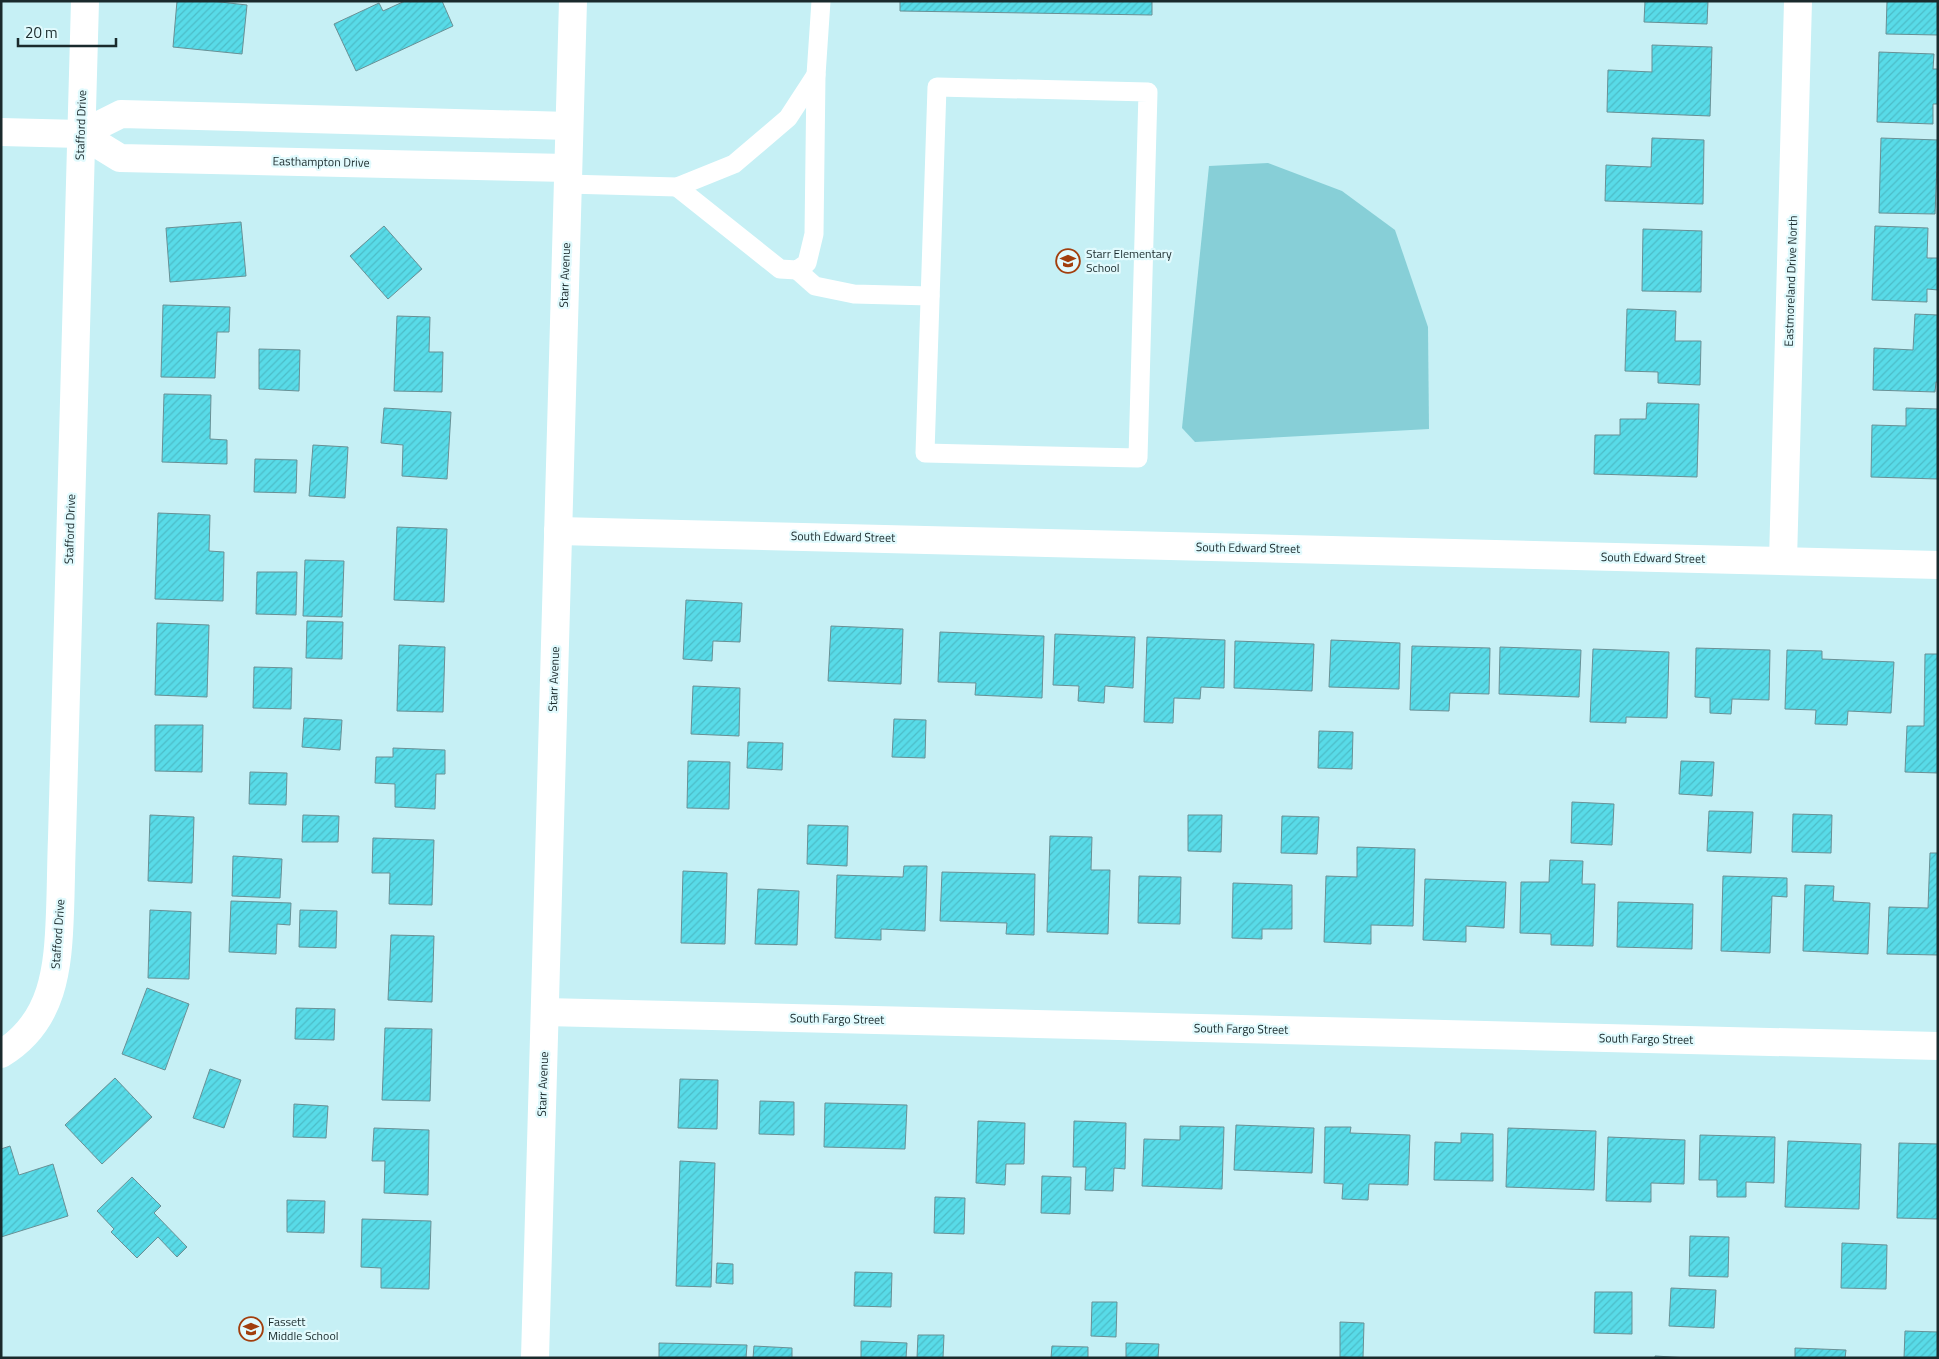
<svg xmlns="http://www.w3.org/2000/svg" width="1939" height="1359" font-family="'Titillium Web',sans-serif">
	<defs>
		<pattern id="building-hatch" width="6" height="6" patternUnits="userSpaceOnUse" patternTransform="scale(1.25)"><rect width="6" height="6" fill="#58dbe8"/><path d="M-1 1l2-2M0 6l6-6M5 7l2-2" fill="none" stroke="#4cbcc7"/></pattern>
	</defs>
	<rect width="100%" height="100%" fill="#c6f0f5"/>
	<!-- pitch -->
	<polygon fill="#87cfd7" points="1268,163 1342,191 1395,230 1428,327 1429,429 1195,442 1182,428 1209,166"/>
	<!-- building -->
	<g fill="url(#building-hatch)" stroke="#699095">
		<polygon points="177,1 211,1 247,5 242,54 173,47"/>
		<polygon points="405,1 442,1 453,26 356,71 334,24 379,3 383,11"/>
		<polygon points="900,1 1152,1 1152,15 900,11"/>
		<polygon points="1645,1 1708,1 1707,24 1644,22"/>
		<polygon points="1887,1 1938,1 1938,35 1886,34"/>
		<polygon points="1652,45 1712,47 1710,116 1607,112 1608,70 1652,72"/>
		<polygon points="1879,52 1934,54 1933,69 1938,69 1938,104 1933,104 1933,124 1877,122"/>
		<polygon points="1652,138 1704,140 1703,204 1605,201 1606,165 1651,167"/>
		<polygon points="1881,138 1938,140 1935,214 1879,213"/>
		<polygon points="241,222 246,276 170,282 166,228"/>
		<polygon points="384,226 422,269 388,299 350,256"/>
		<polygon points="1875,226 1928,228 1927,258 1938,258 1938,290 1927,289 1927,302 1872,300"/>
		<polygon points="1643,229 1702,231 1701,292 1642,291"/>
		<polygon points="163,305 230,307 229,332 217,332 215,378 161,377"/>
		<polygon points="1627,309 1676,311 1675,341 1701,341 1700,385 1658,383 1658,372 1625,371"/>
		<polygon points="1915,314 1938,315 1938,382 1936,382 1935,392 1873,390 1874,348 1913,350"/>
		<polygon points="397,316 430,317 429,352 443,352 442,392 394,391"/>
		<polygon points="259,349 300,350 299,391 259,389"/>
		<polygon points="164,394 211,395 210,439 227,440 227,464 162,462"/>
		<polygon points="1647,403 1699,404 1697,477 1594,474 1595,435 1620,435 1620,419 1646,419"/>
		<polygon points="384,408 451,412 447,479 402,476 403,445 381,443"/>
		<polygon points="1906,408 1938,409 1938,479 1871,477 1872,425 1906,426"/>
		<polygon points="313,445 348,447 345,498 309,496"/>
		<polygon points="255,459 297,460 296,493 254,492"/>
		<polygon points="158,513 210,515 209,551 224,552 223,601 155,599"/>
		<polygon points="397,527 447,529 444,602 394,600"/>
		<polygon points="305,560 344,561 342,617 303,616"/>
		<polygon points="257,572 297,572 296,615 256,614"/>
		<polygon points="686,600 742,603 740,642 713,641 712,661 683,659"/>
		<polygon points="307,621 343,622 342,659 306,658"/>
		<polygon points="157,623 209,625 207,697 155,695"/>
		<polygon points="831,626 903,629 901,684 828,681"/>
		<polygon points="940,632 1044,636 1042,698 975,695 976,683 938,682"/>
		<polygon points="1055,634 1135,637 1133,688 1105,686 1104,703 1078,701 1079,686 1053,685"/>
		<polygon points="1147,637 1225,640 1224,688 1201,687 1200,699 1174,698 1173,723 1144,722"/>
		<polygon points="1331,640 1400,643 1399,689 1329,687"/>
		<polygon points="1235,641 1314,644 1312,691 1234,688"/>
		<polygon points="399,645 445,647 443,712 397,711"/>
		<polygon points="1412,646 1490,648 1489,694 1450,693 1449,711 1410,710"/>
		<polygon points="1500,647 1581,650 1579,697 1499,694"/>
		<polygon points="1696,648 1770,650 1769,700 1732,699 1731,714 1710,713 1710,698 1695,697"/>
		<polygon points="1593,649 1669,652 1667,718 1626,717 1626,723 1590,722"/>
		<polygon points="1787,650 1822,651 1822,659 1894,662 1891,713 1848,711 1847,725 1815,724 1816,710 1785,709"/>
		<polygon points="1925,654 1938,654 1938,773 1905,772 1907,726 1924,726"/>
		<polygon points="254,667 292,668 291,709 253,708"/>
		<polygon points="693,686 740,688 739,736 691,734"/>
		<polygon points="304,718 342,720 340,750 302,747"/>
		<polygon points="894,719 926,720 925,758 892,757"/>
		<polygon points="155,725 203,725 202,772 155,771"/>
		<polygon points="1319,731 1353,732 1352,769 1318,768"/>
		<polygon points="748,742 783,743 782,770 747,768"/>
		<polygon points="393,748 445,750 445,774 436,774 435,809 395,807 395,784 375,783 376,757 393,757"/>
		<polygon points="688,761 730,762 729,809 687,808"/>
		<polygon points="1681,761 1714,762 1712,796 1679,794"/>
		<polygon points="250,772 287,773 286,805 249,804"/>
		<polygon points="1572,802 1614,804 1612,845 1571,843"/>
		<polygon points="1709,811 1753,812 1751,853 1707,851"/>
		<polygon points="1793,814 1832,815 1831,853 1792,852"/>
		<polygon points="150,815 194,817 192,883 148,881"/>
		<polygon points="303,815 339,816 338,842 302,842"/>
		<polygon points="1188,815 1222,815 1221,852 1188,851"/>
		<polygon points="1282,816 1319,817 1317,854 1281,853"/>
		<polygon points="808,825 848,826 847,866 807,864"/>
		<polygon points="1050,836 1092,837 1091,870 1110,870 1108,934 1047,932"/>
		<polygon points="373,838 434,840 432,905 389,904 390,873 372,873"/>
		<polygon points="1357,847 1415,849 1413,926 1371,925 1371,944 1324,942 1326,876 1357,877"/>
		<polygon points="1930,853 1938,853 1938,955 1887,954 1889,907 1928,908"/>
		<polygon points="233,856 282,859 280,898 232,896"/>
		<polygon points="1550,860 1583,861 1582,884 1595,884 1593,946 1551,945 1551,934 1520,933 1521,882 1549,882"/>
		<polygon points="904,866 927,866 925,931 881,929 881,940 835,938 837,875 903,877"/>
		<polygon points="683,871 727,873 725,944 681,943"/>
		<polygon points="942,872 1035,874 1034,935 1006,934 1007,923 940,921"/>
		<polygon points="1139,876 1181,877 1180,924 1138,923"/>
		<polygon points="1723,876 1787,878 1787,897 1772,896 1770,953 1721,951"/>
		<polygon points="1425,879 1506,882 1504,928 1466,926 1466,942 1423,940"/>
		<polygon points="1233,883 1292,885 1292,929 1262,929 1262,939 1232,938"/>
		<polygon points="1805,885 1834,886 1833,901 1870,903 1868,954 1803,951"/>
		<polygon points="758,889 799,891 797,945 755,944"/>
		<polygon points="231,901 291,903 290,925 277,924 276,954 229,952"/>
		<polygon points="1618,902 1693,904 1692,949 1617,947"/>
		<polygon points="150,910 191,912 189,979 148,978"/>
		<polygon points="300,910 337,911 336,948 299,947"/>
		<polygon points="391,935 434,936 432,1002 388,1000"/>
		<polygon points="147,988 189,1004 165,1070 122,1054"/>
		<polygon points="296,1008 335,1009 334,1040 295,1039"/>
		<polygon points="385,1028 432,1029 430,1101 382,1100"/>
		<polygon points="210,1069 241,1080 224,1128 193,1118"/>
		<polygon points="115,1078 152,1117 102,1164 65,1125"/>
		<polygon points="680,1079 718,1080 717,1129 678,1128"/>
		<polygon points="760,1101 794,1102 794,1135 759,1134"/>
		<polygon points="825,1103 907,1105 905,1149 824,1147"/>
		<polygon points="294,1104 328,1106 326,1138 293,1137"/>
		<polygon points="978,1121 1025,1123 1024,1164 1006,1164 1005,1185 976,1183"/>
		<polygon points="1074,1121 1126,1123 1125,1169 1114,1168 1113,1191 1085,1190 1086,1167 1073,1167"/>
		<polygon points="1236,1125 1314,1128 1312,1173 1234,1170"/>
		<polygon points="1180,1126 1224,1127 1222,1189 1142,1186 1144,1139 1180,1140"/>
		<polygon points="1325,1127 1351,1127 1350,1133 1410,1135 1408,1185 1369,1184 1368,1200 1342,1199 1343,1184 1324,1183"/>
		<polygon points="374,1128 429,1130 428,1195 384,1193 385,1161 372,1161"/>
		<polygon points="1508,1128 1596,1131 1594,1190 1506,1187"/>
		<polygon points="1461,1133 1493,1134 1493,1181 1434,1180 1435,1142 1461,1143"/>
		<polygon points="1700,1135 1775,1137 1774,1183 1746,1182 1746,1197 1717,1197 1717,1180 1699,1180"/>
		<polygon points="1608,1137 1685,1140 1684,1184 1651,1183 1651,1202 1606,1201"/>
		<polygon points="1788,1141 1861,1144 1859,1209 1785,1207"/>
		<polygon points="1899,1143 1938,1144 1938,1219 1897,1218"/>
		<polygon points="10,1146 19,1175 53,1164 68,1216 1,1237 1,1149"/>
		<polygon points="680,1161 715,1163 711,1287 676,1286"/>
		<polygon points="1042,1176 1071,1177 1070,1214 1041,1213"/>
		<polygon points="132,1177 161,1206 154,1213 187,1247 177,1257 158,1237 137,1258 111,1232 114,1229 97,1211"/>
		<polygon points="935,1197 965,1198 964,1234 934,1233"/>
		<polygon points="287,1200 325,1201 324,1233 287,1232"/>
		<polygon points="362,1219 431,1221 429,1289 381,1288 381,1268 361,1267"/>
		<polygon points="1690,1236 1729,1237 1728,1277 1689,1276"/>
		<polygon points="1842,1243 1887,1245 1886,1289 1841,1288"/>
		<polygon points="717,1263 733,1264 733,1284 716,1283"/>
		<polygon points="855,1272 892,1273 891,1307 854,1306"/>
		<polygon points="1671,1288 1716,1290 1714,1328 1669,1326"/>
		<polygon points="1595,1292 1632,1292 1632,1334 1594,1333"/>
		<polygon points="1092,1302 1117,1302 1116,1337 1091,1336"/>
		<polygon points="1340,1322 1364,1323 1363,1358 1340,1357"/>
		<polygon points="1905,1331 1938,1332 1938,1358 1904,1358"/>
		<polygon points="918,1335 944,1335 943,1358 917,1358"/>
		<polygon points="861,1341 907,1343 906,1358 861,1358"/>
		<polygon points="659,1343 747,1345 746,1358 659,1358"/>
		<polygon points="1126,1343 1159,1344 1158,1358 1126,1358"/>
		<polygon points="754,1346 792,1348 792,1358 753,1358"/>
		<polygon points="1052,1346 1088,1347 1088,1358 1051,1358"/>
		<polygon points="1795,1348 1846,1350 1845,1358 1795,1358"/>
		<polygon points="1655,1356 1689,1358 1655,1358"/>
	</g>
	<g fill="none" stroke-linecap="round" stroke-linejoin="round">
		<!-- lane -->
		<g stroke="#fff" stroke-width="19">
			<polygon points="937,87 1148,92 1138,458 925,453"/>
			<polyline points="567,184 677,187 734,164 788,118 816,75"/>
			<polyline points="677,187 780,269 797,270 807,263 814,234 816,75 821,1"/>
			<polyline points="797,270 815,286 854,294 930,296"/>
		</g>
		<!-- street -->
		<g stroke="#fff" stroke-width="28">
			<polyline points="1,132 81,134 121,114 569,126"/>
			<polyline points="81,134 120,158 568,168"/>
			<polyline points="558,531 1938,565"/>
			<polyline points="1783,561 1798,1"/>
			<polyline points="545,1012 1938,1046"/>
			<path d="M 1,1054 C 54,1022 58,968 60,912 C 61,887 61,863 62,838 L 85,1"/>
		</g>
		<!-- secondary -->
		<polyline stroke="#fff" stroke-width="28" points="535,1358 573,1"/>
	</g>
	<!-- icons -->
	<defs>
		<g id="school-ring" transform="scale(1.25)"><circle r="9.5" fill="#e1fafd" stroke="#a23e0d" stroke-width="1.5"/><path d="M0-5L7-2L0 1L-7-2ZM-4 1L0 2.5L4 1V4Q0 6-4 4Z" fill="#a23e0d"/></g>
	</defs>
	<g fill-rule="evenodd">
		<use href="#school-ring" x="1068" y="261"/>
		<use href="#school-ring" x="251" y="1329"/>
	</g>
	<g text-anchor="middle" stroke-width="4.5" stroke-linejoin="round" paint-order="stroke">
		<!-- street labels -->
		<g font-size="12" fill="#1a2a2c" stroke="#e1fafd">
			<text transform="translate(81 125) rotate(-88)" y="4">Stafford Drive</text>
			<text transform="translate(321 162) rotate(1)" y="4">Easthampton Drive</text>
			<text transform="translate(565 275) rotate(-88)" y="4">Starr Avenue</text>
			<text transform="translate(1791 281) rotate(-88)" y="4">Eastmoreland Drive North</text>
			<text transform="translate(70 529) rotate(-88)" y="4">Stafford Drive</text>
			<text transform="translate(843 537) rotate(1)" y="4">South Edward Street</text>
			<text transform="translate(1248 548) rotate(1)" y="4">South Edward Street</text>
			<text transform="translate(1653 558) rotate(1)" y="4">South Edward Street</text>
			<text transform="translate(554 679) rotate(-88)" y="4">Starr Avenue</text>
			<text transform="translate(58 934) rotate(-86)" y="4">Stafford Drive</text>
			<text transform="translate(837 1019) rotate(1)" y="4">South Fargo Street</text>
			<text transform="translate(1241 1029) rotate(1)" y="4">South Fargo Street</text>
			<text transform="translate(1646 1039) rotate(1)" y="4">South Fargo Street</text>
			<text transform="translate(543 1084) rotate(-88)" y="4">Starr Avenue</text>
		</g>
		<!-- poi labels -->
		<g font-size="12" fill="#1a2a2c" stroke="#e1fafd" text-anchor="start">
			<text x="1086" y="258">Starr Elementary<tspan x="1086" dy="14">School</tspan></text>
			<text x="268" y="1326">Fassett<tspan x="268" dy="14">Middle School</tspan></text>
		</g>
	</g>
	<!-- border -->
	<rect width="1939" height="1359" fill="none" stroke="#1a2a2c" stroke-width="5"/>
	<!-- scale -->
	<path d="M18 38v8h98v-8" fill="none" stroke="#1a2a2c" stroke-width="2.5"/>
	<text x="25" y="38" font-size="15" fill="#1a2a2c" stroke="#e1fafd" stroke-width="4" paint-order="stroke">20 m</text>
</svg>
